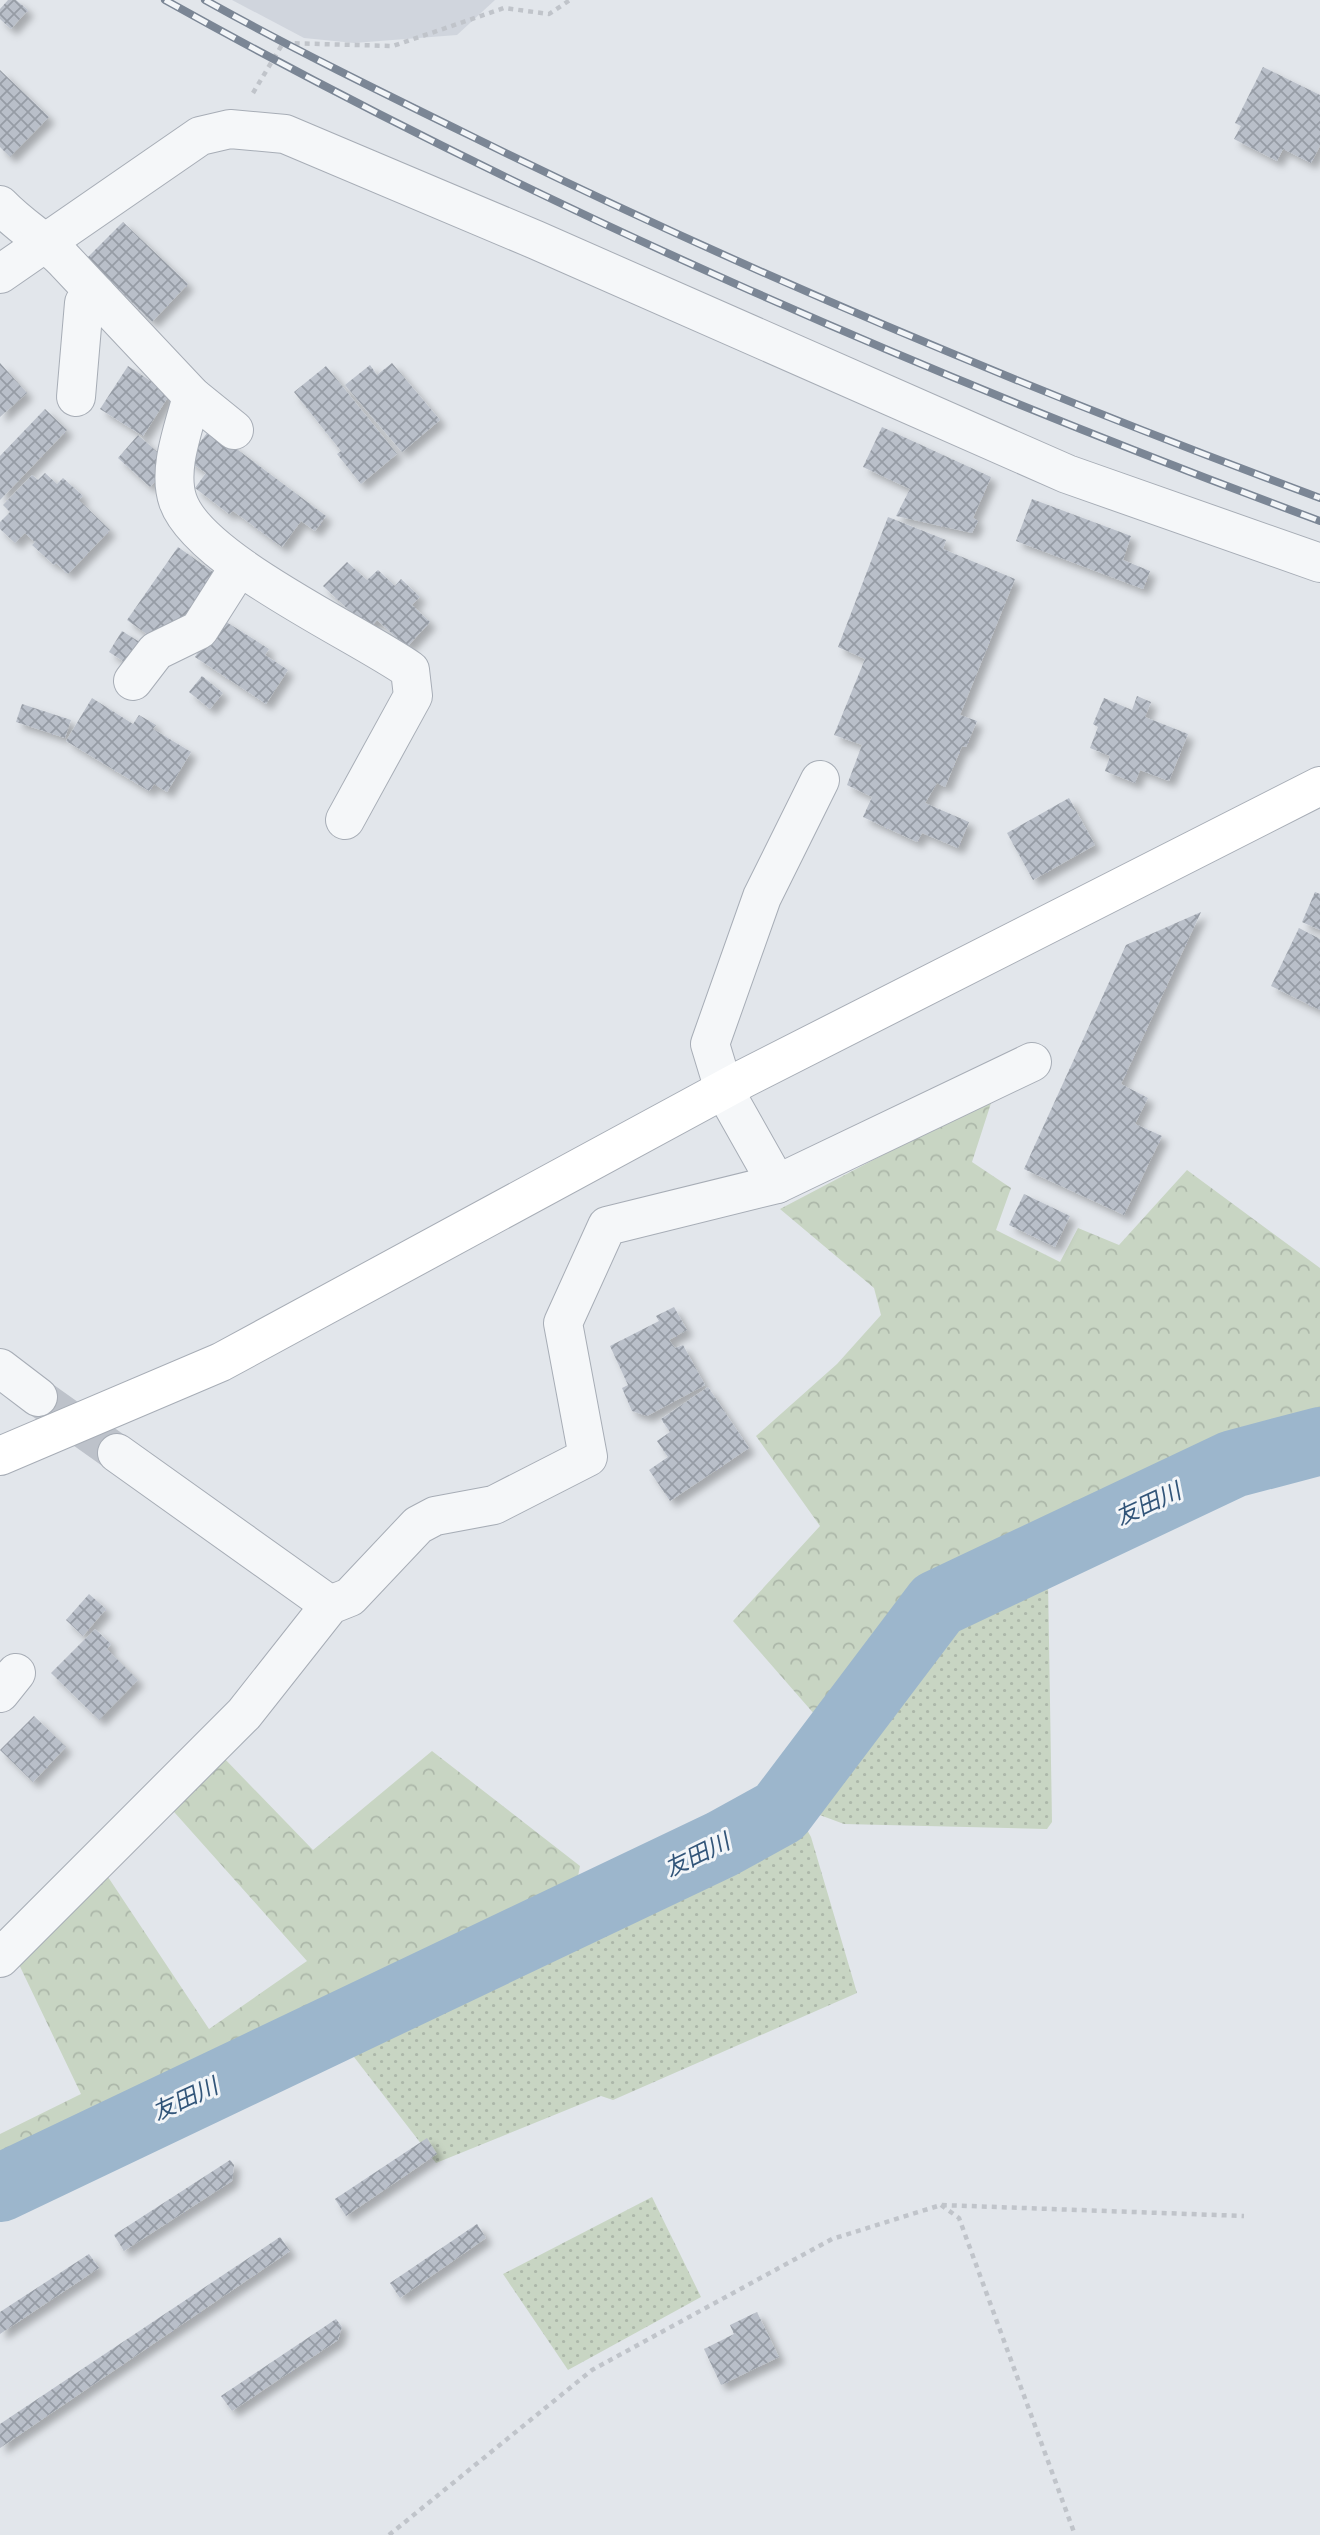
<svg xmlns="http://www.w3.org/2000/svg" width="1320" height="2535" font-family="'Sofia Sans Condensed','Noto Sans JP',sans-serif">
	<defs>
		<pattern id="grass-dots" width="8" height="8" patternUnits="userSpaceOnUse" patternTransform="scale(1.75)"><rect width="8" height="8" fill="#c8d5c3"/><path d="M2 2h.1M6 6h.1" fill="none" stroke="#acb7a9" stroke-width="1.8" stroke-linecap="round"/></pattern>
		<pattern id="forest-crowns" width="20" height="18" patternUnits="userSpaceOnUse" patternTransform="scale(1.75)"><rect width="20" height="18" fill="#c8d5c3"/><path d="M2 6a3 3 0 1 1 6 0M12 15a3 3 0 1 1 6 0" fill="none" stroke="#acb7a9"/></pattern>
		<pattern id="building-cross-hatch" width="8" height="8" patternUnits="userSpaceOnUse" patternTransform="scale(1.75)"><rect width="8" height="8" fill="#b9bfc9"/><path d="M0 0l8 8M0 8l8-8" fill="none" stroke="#969ca5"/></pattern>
		<filter id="shadow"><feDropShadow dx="6" dy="6" stdDeviation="3.5" flood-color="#0004"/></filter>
	</defs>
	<rect width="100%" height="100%" fill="#e2e6eb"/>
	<!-- built -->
	<polygon fill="#d0d5dd" points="232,0 495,0 457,35 354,43 304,38"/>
	<!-- grass -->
	<g fill="url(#grass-dots)">
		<polygon points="1048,1581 1052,1822 1047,1829 844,1824 801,1808 942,1613"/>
		<polygon points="796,1810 811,1837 857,1993 613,2100 601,2096 436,2163 337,2035 717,1853"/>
		<polygon points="652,2197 701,2297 568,2370 503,2274"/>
	</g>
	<!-- forest -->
	<g fill="url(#forest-crowns)">
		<polygon points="993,1097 972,1162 1011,1188 996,1230 1060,1262 1078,1228 1119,1245 1187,1170 1320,1268 1320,1414 1277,1429 926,1594 822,1723 733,1621 820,1526 756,1436 837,1364 881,1315 874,1288 780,1209"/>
		<polygon points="432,1751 580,1866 574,1897 518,1930 0,2177 0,2134 81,2094 14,1954 106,1874 209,2029 307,1961 167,1804 220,1754 313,1850"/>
	</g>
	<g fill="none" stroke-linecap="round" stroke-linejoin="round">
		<!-- river -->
		<polyline stroke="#9cb6cc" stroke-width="68" points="0,2188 722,1844 780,1812 937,1604 1233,1464 1320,1441"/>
	</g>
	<!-- building -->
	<g fill="url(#building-cross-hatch)" filter="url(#shadow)">
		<polygon points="8,0 16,0 28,10 11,29 0,19 0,9"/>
		<polygon points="1263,67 1320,95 1320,146 1311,163 1283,149 1277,161 1234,139 1241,126 1235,123"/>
		<polygon points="0,70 49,117 10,157 0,147"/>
		<polygon points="123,222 188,284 152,322 87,258"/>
		<polygon points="0,363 27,393 0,417"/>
		<polygon points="392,363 440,420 402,452 345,385 370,365 377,375"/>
		<polygon points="128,366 170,394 143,436 100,409"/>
		<polygon points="326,366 397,454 361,484 337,454 341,451 294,392"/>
		<polygon points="45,409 67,430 0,500 0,456"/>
		<polygon points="882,427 991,477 973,518 978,521 972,533 896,516 910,489 863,467"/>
		<polygon points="210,429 326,516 315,531 301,521 282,547 233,511 229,514 195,488 206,473 187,460"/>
		<polygon points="138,435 171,464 150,487 118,458"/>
		<polygon points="45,473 57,484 63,478 83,496 79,500 110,530 68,574 56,563 54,565 32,545 35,542 25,533 15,543 0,529 0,522 10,512 3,505 32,475 38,480"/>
		<polygon points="1032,499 1131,536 1123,560 1150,571 1143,589 1016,541"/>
		<polygon points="888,517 946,540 943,549 1015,579 960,715 977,721 966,747 962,746 945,787 937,783 925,803 969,822 958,848 922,833 917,842 863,817 872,797 847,785 862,745 834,735 865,659 838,647"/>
		<polygon points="178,547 216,574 176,631 166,624 155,640 127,620"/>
		<polygon points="347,562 367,580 378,570 395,586 401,579 420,597 412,605 430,622 407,647 377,620 369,629 323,586"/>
		<polygon points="220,618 269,649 265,655 288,670 266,704 195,657"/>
		<polygon points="122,631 146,646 132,667 109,652"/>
		<polygon points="202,676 223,693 210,709 189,692"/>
		<polygon points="1137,696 1151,702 1145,717 1188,734 1169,781 1140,770 1135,783 1105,771 1110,756 1090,748 1098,727 1093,724 1104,698 1132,710"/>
		<polygon points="92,698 133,724 139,715 156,725 153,729 191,752 167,792 154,784 149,791 66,741"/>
		<polygon points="22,704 71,720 65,738 16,722"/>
		<polygon points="1069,798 1095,845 1033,880 1007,833"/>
		<polygon points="1315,892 1320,894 1320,930 1302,922"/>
		<polygon points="1201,912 1121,1084 1148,1098 1135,1124 1162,1136 1124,1215 1024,1169 1126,945"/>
		<polygon points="1299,928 1320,939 1320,1010 1271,986"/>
		<polygon points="1024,1194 1070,1216 1055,1247 1009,1225"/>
		<polygon points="674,1307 687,1330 669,1340 675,1348 683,1345 705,1385 647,1416 632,1411 622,1388 628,1385 610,1346 659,1321 656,1316"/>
		<polygon points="708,1387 749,1448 670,1501 649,1470 668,1457 657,1441 670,1432 661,1419"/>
		<polygon points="89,1594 106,1609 83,1636 66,1620"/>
		<polygon points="95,1629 111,1644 107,1649 138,1680 99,1720 51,1673"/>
		<polygon points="34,1716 66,1747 33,1782 0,1750"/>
		<polygon points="427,2138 437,2154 346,2216 335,2199"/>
		<polygon points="230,2160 234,2165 232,2181 124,2251 114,2235"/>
		<polygon points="477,2224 486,2238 400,2298 390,2283"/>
		<polygon points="280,2237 290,2251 0,2448 0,2424"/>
		<polygon points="89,2254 99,2268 0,2334 0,2312"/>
		<polygon points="757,2312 779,2357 721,2385 704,2349 734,2334 730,2325"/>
		<polygon points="336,2319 342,2327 338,2340 232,2411 221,2396"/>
	</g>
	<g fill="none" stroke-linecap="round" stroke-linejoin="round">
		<!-- street-tunnel -->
		<polyline stroke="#bdc2ca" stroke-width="38" stroke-dasharray="38 19" stroke-linecap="butt" points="38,1397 117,1453"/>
		<!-- street casing -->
		<g stroke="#a7adb6" stroke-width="40">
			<g id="street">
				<path d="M 0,205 C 20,226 43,239 63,259 L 192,396 L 234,430"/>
				<polyline points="0,274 200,136 230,129 285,134 536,240 1067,474 1320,563"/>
				<path d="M 192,396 C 184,428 167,469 178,501 C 199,561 356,632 410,670 L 413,696 L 345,820"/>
				<polyline points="76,397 84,303 96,294"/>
				<polyline points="133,681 156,651 199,630 239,567"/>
				<polyline points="777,1184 724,1090 710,1044 762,897 820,780"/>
				<polyline points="0,1368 38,1397"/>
				<polyline points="117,1453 330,1605"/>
				<polyline points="0,1693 16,1673"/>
				<polyline points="0,1958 244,1714 330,1605 350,1597 418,1525 435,1516 494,1505 588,1457 563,1323 607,1226 777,1184 1032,1062"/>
			</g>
		</g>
		<!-- secondary casing -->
		<g stroke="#a7adb6" stroke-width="40">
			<polyline id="secondary" points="0,1456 221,1362 745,1078 1320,786"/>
		</g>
		<!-- path -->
		<g stroke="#c0c4ca" stroke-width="4.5" stroke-dasharray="5 5" stroke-linecap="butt">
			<polyline points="253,93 283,43 393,46 504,8 549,14 570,0"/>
			<polyline points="941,2205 959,2218 1075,2535"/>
			<polyline points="389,2535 592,2370 832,2239 941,2205 1244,2216"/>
		</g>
		<!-- street -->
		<use href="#street" stroke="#f5f7f9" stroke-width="38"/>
		<!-- secondary -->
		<use href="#secondary" stroke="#fff" stroke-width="38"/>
		<!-- rail casing -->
		<g stroke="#7b8695" stroke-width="8">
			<g id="rail">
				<path d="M 165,0 C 535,206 924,374 1320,521"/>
				<path d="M 205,0 C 293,49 383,93 473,137 C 749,273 1032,391 1320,498"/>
			</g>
		</g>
		<!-- rail -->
		<use href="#rail" stroke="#f2f5f8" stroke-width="5" stroke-dasharray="16" stroke-linecap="butt"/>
	</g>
	<g text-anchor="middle" stroke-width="6" stroke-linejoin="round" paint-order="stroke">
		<!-- water labels -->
		<g font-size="23" font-style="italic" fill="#325579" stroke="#f2f5f8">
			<text transform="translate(1148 1504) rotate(-25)" y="8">友田川</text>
			<text transform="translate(697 1855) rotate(-26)" y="8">友田川</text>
			<text transform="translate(185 2099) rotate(-25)" y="8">友田川</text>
		</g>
	</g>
</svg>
